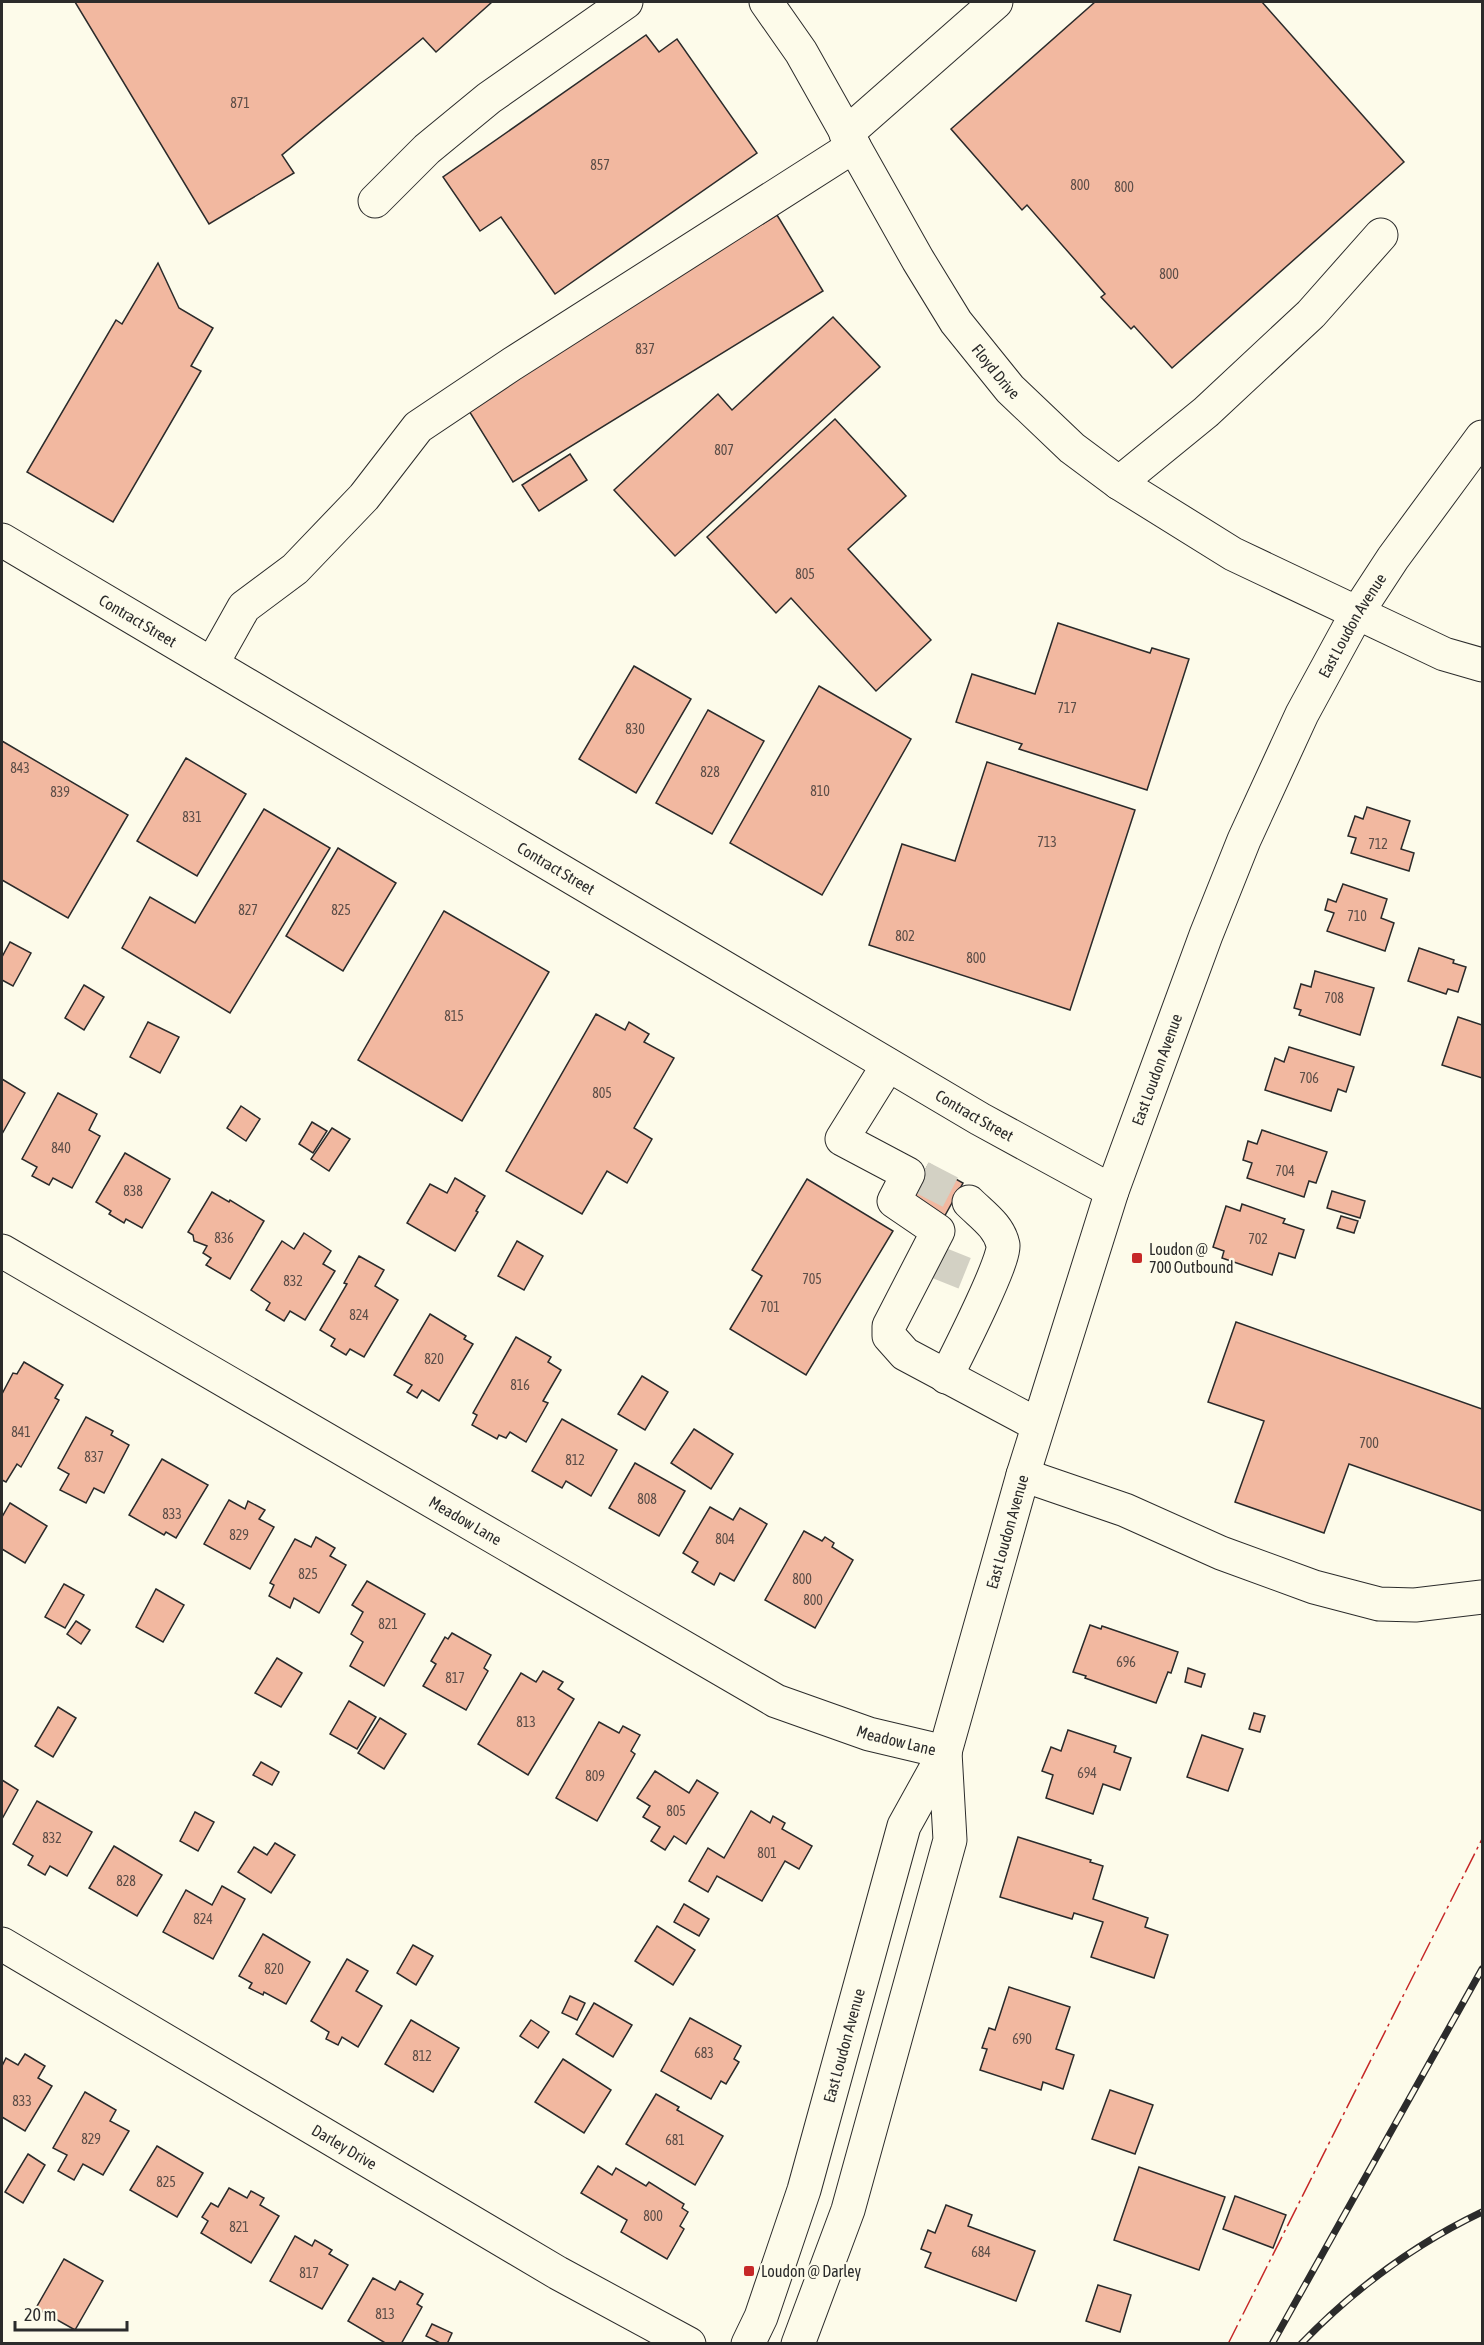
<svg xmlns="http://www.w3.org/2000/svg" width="1484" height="2345" font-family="'Asap Condensed',sans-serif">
	<rect width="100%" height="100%" fill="#fdfbea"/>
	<!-- building -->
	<g fill="#f2b8a0" stroke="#2b2b2b" stroke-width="1.5">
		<polygon points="75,2 492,2 436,52 423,38 282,155 294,173 209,224"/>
		<polygon points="1095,2 1262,2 1404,162 1172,368 1134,326 1131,329 1101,297 1105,294 1027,205 1022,210 951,129"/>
		<polygon points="646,35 659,52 677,39 757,153 555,294 501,217 480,231 443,177"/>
		<polygon points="777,215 823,291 513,482 466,406"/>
		<polygon points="158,263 179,308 213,328 191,366 201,371 113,522 27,472 116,320 122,324"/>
		<polygon points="833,317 880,367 675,556 614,490 718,394 732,410"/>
		<polygon points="835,419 906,496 848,549 931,640 876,691 791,598 776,613 707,537"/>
		<polygon points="570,454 587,480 539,511 522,485"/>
		<polygon points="1058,623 1150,653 1152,648 1189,659 1147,790 1019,749 1022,744 956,722 972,674 1035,694"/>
		<polygon points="634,666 691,699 636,793 579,759"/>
		<polygon points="819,686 911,739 822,895 730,843"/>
		<polygon points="708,710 764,741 712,834 656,803"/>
		<polygon points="2,741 128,815 68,918 2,880"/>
		<polygon points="186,758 246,794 197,876 137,841"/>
		<polygon points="987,762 1135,810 1070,1010 869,945 902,844 955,861"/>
		<polygon points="1367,807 1410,821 1401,849 1414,853 1409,871 1351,853 1356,838 1348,836 1355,816 1363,819"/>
		<polygon points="264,809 330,848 230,1013 122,948 150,897 195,923"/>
		<polygon points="338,848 396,883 343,971 286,936"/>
		<polygon points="1343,884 1387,899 1381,918 1394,923 1385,951 1327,931 1334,913 1325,910 1328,899 1336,902"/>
		<polygon points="444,911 549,972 462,1121 358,1060"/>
		<polygon points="10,942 31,953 13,986 2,980 2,957"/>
		<polygon points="1419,948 1454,960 1453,963 1466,967 1458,992 1448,989 1446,994 1408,981"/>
		<polygon points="1315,971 1374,988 1360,1035 1299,1015 1301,1010 1294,1008 1301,984 1311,987"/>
		<polygon points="84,985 104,997 84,1030 65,1018"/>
		<polygon points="596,1014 625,1030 629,1022 649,1034 644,1042 674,1058 634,1128 652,1139 627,1183 607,1171 582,1214 506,1171"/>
		<polygon points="1458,1017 1482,1025 1482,1078 1442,1065"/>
		<polygon points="148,1022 179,1037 160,1073 130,1057"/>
		<polygon points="1289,1047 1354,1067 1346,1092 1338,1089 1331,1111 1265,1090 1275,1058 1284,1062"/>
		<polygon points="2,1079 25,1093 2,1134"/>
		<polygon points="58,1093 97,1114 89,1130 100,1136 72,1188 53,1178 49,1185 32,1176 37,1167 22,1159"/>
		<polygon points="241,1106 260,1119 246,1141 227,1128"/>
		<polygon points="312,1122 327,1131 313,1153 299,1144"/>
		<polygon points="332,1128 350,1139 329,1171 311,1159"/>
		<polygon points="1262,1130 1327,1152 1316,1183 1309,1181 1304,1197 1247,1178 1252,1163 1243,1160 1248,1141 1257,1144"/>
		<polygon points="125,1153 170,1179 142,1228 126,1219 124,1223 109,1214 111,1211 96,1202"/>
		<polygon points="929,1164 963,1183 943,1219 908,1200"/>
		<polygon points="455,1178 485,1196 476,1211 478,1212 455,1251 407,1223 430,1184 447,1193"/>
		<polygon points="807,1179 893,1231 806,1375 730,1329 762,1276 752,1270"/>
		<polygon points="1332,1191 1365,1201 1360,1218 1327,1208"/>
		<polygon points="212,1192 229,1202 230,1200 264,1221 230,1279 206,1265 211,1258 203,1253 207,1246 194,1241 193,1235 188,1232"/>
		<polygon points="1242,1204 1285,1219 1283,1223 1304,1230 1295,1258 1279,1253 1272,1275 1222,1258 1224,1251 1213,1247 1226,1206 1240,1211"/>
		<polygon points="1341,1216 1358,1221 1354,1233 1337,1228"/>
		<polygon points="304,1233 331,1251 323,1264 335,1271 305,1320 290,1311 284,1321 266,1310 270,1303 251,1290 282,1241 294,1249"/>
		<polygon points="517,1241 543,1256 524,1290 498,1276"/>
		<polygon points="359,1256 384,1270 375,1286 398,1300 364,1357 350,1349 346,1355 331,1346 335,1339 320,1330 347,1284 344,1283"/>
		<polygon points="430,1314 466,1336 464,1339 473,1344 439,1401 422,1390 417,1398 407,1392 412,1385 394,1375"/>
		<polygon points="1236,1322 1482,1409 1482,1511 1349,1464 1324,1533 1235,1502 1264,1421 1208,1402"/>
		<polygon points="516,1337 551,1357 548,1362 561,1370 543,1401 548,1403 526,1442 510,1432 506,1438 499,1435 497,1439 472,1425 477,1415 473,1413"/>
		<polygon points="24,1362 63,1385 55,1398 59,1400 21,1467 17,1464 6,1482 2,1480 2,1394 13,1373 17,1374"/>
		<polygon points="642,1376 668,1392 645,1430 618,1414"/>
		<polygon points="86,1417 113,1431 111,1435 129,1445 104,1493 94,1488 86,1503 60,1490 69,1474 58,1468"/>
		<polygon points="562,1419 617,1450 591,1496 566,1481 562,1488 532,1471"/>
		<polygon points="694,1429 733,1454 711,1489 671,1463"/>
		<polygon points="162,1459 208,1485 176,1538 166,1532 164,1535 129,1515"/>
		<polygon points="635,1463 685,1491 659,1536 609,1508"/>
		<polygon points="229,1500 245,1509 248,1501 265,1510 259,1519 274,1527 250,1569 204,1544"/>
		<polygon points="10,1503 47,1526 25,1563 2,1549 2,1517"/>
		<polygon points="710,1507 733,1520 740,1508 767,1524 734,1581 720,1573 714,1585 692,1572 698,1562 683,1553"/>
		<polygon points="804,1531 822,1541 825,1537 834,1543 832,1547 853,1560 815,1628 765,1600"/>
		<polygon points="316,1537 335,1548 330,1556 346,1565 319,1613 294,1598 290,1608 269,1596 274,1585 270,1583 295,1539 311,1547"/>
		<polygon points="367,1581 425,1614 384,1686 350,1666 363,1642 351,1634 363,1612 352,1605"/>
		<polygon points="64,1584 84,1595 65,1628 45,1617"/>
		<polygon points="156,1589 184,1605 163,1642 136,1627"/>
		<polygon points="76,1621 90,1630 81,1644 67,1634"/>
		<polygon points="1090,1625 1101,1629 1102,1626 1178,1652 1171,1673 1168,1672 1156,1703 1085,1678 1086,1676 1073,1672"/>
		<polygon points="452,1633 491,1655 484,1668 488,1671 466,1710 423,1686 436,1664 431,1661 445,1637 448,1639"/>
		<polygon points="277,1658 302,1673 281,1707 255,1693"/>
		<polygon points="1188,1668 1205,1674 1201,1687 1185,1682"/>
		<polygon points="543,1671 563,1682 558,1689 574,1699 528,1775 478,1744 521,1673 536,1682"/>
		<polygon points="349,1701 376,1717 357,1749 330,1734"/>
		<polygon points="58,1707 76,1718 53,1757 35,1746"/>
		<polygon points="1254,1713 1265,1716 1260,1732 1249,1729"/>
		<polygon points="380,1718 406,1734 384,1769 358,1753"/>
		<polygon points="599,1722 619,1733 623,1726 640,1735 631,1751 635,1754 597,1821 556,1798"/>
		<polygon points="1068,1730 1116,1746 1114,1752 1131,1758 1120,1790 1103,1784 1093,1814 1046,1798 1053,1775 1042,1771 1051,1747 1061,1751"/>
		<polygon points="1202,1735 1243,1749 1228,1791 1187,1777"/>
		<polygon points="261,1762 279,1772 272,1785 253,1775"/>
		<polygon points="655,1771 689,1793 697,1780 718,1793 686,1844 674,1836 665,1850 651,1841 660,1827 643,1817 650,1806 637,1798"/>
		<polygon points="2,1780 18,1790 2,1819"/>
		<polygon points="37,1801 92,1832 67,1876 50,1866 45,1875 28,1865 33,1856 13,1844"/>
		<polygon points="751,1811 770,1823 773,1816 785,1823 782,1829 812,1846 799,1869 785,1861 762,1901 717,1876 708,1892 689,1881 708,1848 724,1858"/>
		<polygon points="195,1812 214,1822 198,1851 180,1841"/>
		<polygon points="1018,1837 1091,1860 1090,1862 1103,1866 1093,1899 1148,1918 1145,1927 1168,1935 1154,1978 1091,1957 1103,1922 1074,1913 1072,1919 1000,1897"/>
		<polygon points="275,1843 295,1855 271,1893 238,1872 254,1847 267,1855"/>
		<polygon points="114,1846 162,1875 137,1916 89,1888"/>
		<polygon points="222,1886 245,1899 213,1959 163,1932 186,1890 212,1905"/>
		<polygon points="684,1904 709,1919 699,1936 674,1922"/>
		<polygon points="657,1926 695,1950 673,1985 635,1961"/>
		<polygon points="263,1934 310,1962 286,2004 264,1992 263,1995 249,1988 252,1983 239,1976"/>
		<polygon points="413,1945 433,1956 416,1985 397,1973"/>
		<polygon points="347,1959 368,1971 356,1991 382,2006 358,2047 342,2037 338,2045 326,2039 329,2032 311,2021"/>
		<polygon points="1009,1987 1070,2007 1056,2049 1074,2055 1063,2089 1043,2082 1041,2090 980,2070 987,2049 982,2048 989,2028 995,2030"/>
		<polygon points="570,1996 585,2003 577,2020 562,2013"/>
		<polygon points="594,2003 632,2025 613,2057 576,2034"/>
		<polygon points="690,2018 741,2046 734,2059 739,2062 726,2084 721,2081 711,2099 661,2071"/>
		<polygon points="411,2020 459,2048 433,2092 385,2064"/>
		<polygon points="531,2020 549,2032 538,2048 520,2036"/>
		<polygon points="25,2054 45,2066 38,2078 52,2086 25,2131 2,2117 2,2066 6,2058 18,2065"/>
		<polygon points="563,2059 611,2090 584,2133 535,2102"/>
		<polygon points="1110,2090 1153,2105 1135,2154 1092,2139"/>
		<polygon points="85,2092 116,2110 110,2121 129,2131 103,2175 83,2164 74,2180 58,2171 67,2155 53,2148"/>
		<polygon points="656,2094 679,2107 677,2110 723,2136 695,2185 626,2144"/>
		<polygon points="157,2146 203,2173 177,2217 130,2190"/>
		<polygon points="28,2154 45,2165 23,2203 5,2192"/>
		<polygon points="598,2166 612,2175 616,2168 646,2186 649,2182 684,2204 682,2208 688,2212 680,2226 684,2229 667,2259 621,2232 627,2220 581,2193"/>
		<polygon points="1139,2167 1225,2197 1199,2270 1114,2240"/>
		<polygon points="229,2188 247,2198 251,2191 264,2198 260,2205 279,2216 251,2263 201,2233 208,2221 202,2217 211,2203 218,2207"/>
		<polygon points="1235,2196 1286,2215 1273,2248 1223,2229"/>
		<polygon points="946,2205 972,2215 968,2226 1035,2251 1016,2301 925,2267 931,2253 921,2249 928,2230 935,2233"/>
		<polygon points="295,2236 312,2246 315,2240 332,2250 329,2254 348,2265 322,2309 270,2281"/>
		<polygon points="64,2259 103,2281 75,2330 36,2308"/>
		<polygon points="373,2278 395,2290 400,2281 423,2294 417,2304 422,2307 401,2344 387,2344 348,2321"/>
		<polygon points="1098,2285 1131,2295 1120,2332 1086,2321"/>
		<polygon points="432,2324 452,2333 447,2344 442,2344 426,2336"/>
	</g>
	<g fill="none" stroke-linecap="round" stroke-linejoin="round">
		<!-- minor-tunnel -->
		<g stroke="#d3d1c4" stroke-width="33" stroke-dasharray="33 16" stroke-linecap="butt">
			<polyline points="921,1177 956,1195"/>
			<polyline points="934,1261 969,1275"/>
		</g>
		<!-- minor casing -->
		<g stroke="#2b2b2b" stroke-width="35">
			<g id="minor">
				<path id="s1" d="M 766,2 L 801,52 L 918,260 L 956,322 L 1010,389 L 1072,448 L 1119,483 L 1233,554 L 1444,654 L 1482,665"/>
				<polyline points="846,134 996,2"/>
				<polyline points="375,201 427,149 489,98 626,2"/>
				<polyline points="1119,483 1206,412 1311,314 1381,235"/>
				<path id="s2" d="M 2,540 L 980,1119 L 1112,1191"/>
				<polyline points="212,664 244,607 295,569 364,497 418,427 512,364 854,146"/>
				<polyline points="888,1065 842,1139 908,1174 894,1201 938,1231 889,1326 889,1336 905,1354 1038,1425"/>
				<path id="s3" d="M 2,1251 L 776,1701 L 869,1734 L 945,1752"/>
				<path d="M 946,1377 C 956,1357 1006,1259 1003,1245 C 999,1226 982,1215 969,1202"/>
				<polyline points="1023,1475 1125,1510 1221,1553 1314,1587 1379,1604 1415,1605 1482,1597"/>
				<path id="s4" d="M 2,1944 L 558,2273 L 689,2344"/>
			</g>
		</g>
		<!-- major casing -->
		<g stroke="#2b2b2b" stroke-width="35">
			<g id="major">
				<path id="s5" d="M 748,2344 L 761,2317 L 804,2190 L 904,1826 L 945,1752 L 1023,1475 L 1112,1191 L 1206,935 L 1244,840 L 1302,714 L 1357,613 L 1393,558 L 1482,437"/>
				<polyline points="798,2344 848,2210 950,1840 945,1752"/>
			</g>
		</g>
		<!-- minor -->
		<use href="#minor" stroke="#fdfbea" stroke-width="33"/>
		<!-- major -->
		<use href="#major" stroke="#fdfbea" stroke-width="33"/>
		<!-- rail casing -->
		<g stroke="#2b2b2b" stroke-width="7">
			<g id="rail">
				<polyline points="1272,2344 1482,1969"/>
				<path d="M 1301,2344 C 1353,2290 1415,2244 1482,2212"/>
			</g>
		</g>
		<!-- rail -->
		<use href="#rail" stroke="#fdfbea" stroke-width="4.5" stroke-dasharray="14" stroke-linecap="butt"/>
		<!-- power -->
		<polyline stroke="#c62828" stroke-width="1.5" stroke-dasharray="21 4.5 3 4.5" stroke-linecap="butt" points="1228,2344 1482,1839"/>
	</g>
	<!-- markers -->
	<g fill="#c62828" stroke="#fdfbea" stroke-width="2">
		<rect x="1131" y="1252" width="12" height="12" rx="3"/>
		<rect x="743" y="2265" width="12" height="12" rx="3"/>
	</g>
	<g text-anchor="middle" stroke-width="4.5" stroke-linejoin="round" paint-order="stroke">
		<!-- number labels -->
		<g font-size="14" fill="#5d4e48">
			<text x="240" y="108">871</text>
			<text x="600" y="170">857</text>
			<text x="1080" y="190">800</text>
			<text x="1124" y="192">800</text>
			<text x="1169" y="279">800</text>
			<text x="645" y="354">837</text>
			<text x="724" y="455">807</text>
			<text x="805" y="579">805</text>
			<text x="1067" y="713">717</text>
			<text x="635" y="734">830</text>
			<text x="20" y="773">843</text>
			<text x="710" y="777">828</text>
			<text x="820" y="796">810</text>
			<text x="60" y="797">839</text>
			<text x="192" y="822">831</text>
			<text x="1047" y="847">713</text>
			<text x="1378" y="849">712</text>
			<text x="248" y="915">827</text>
			<text x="341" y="915">825</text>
			<text x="1357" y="921">710</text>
			<text x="905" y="941">802</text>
			<text x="976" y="963">800</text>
			<text x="1334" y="1003">708</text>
			<text x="454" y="1021">815</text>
			<text x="1309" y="1083">706</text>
			<text x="602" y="1098">805</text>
			<text x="61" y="1153">840</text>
			<text x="1285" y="1176">704</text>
			<text x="133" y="1196">838</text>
			<text x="224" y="1243">836</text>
			<text x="1258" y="1244">702</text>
			<text x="812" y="1284">705</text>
			<text x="293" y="1286">832</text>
			<text x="770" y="1312">701</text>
			<text x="359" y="1320">824</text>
			<text x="434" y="1364">820</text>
			<text x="520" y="1390">816</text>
			<text x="21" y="1437">841</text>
			<text x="1369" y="1448">700</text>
			<text x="94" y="1462">837</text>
			<text x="575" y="1465">812</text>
			<text x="647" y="1504">808</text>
			<text x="172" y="1519">833</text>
			<text x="239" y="1540">829</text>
			<text x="725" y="1544">804</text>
			<text x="308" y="1579">825</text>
			<text x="802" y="1584">800</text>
			<text x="813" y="1605">800</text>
			<text x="388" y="1629">821</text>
			<text x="1126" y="1667">696</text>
			<text x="455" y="1683">817</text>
			<text x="526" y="1727">813</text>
			<text x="1087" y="1778">694</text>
			<text x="595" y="1781">809</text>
			<text x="676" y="1816">805</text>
			<text x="52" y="1843">832</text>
			<text x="767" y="1858">801</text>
			<text x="126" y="1886">828</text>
			<text x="203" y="1924">824</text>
			<text x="274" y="1974">820</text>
			<text x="1022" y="2044">690</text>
			<text x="704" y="2058">683</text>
			<text x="422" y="2061">812</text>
			<text x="22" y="2106">833</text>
			<text x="91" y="2144">829</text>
			<text x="675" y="2145">681</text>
			<text x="166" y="2187">825</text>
			<text x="653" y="2221">800</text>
			<text x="239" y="2232">821</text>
			<text x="981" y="2257">684</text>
			<text x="309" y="2278">817</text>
			<text x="385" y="2319">813</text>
		</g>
		<!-- street labels -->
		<g font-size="16" fill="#2b2b2b" stroke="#fdfbea">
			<text dy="6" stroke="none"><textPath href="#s1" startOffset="436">Floyd Drive</textPath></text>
			<text dy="6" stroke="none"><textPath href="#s2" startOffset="158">Contract Street</textPath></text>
			<text dy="6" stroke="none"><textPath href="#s5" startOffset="1827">East Loudon Avenue</textPath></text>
			<text dy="6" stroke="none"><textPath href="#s2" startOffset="644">Contract Street</textPath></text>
			<text dy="6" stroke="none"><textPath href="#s5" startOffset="1341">East Loudon Avenue</textPath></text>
			<text dy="6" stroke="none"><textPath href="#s2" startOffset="1130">Contract Street</textPath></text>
			<text dy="6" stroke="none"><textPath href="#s3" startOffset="536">Meadow Lane</textPath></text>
			<text dy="6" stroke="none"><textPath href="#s5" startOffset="855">East Loudon Avenue</textPath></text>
			<text dy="6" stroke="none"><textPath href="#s3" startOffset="1022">Meadow Lane</textPath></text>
			<text dy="6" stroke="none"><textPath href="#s5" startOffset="314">East Loudon Avenue</textPath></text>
			<text dy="6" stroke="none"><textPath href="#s4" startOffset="398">Darley Drive</textPath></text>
		</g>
		<!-- poi labels -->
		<g font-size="16" fill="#2b2b2b" stroke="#fdfbea" text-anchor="start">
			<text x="1149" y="1255">Loudon @<tspan x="1149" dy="18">700 Outbound</tspan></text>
			<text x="761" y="2277">Loudon @ Darley</text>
		</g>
	</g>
	<!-- border -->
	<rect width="1484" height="2345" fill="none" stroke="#2b2b2b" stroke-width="6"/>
	<!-- scale -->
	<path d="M15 2321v9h112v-9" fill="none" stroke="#2b2b2b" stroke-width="3"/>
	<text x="24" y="2321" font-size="18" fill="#2b2b2b" stroke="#fdfbea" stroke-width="4.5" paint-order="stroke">20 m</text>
</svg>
